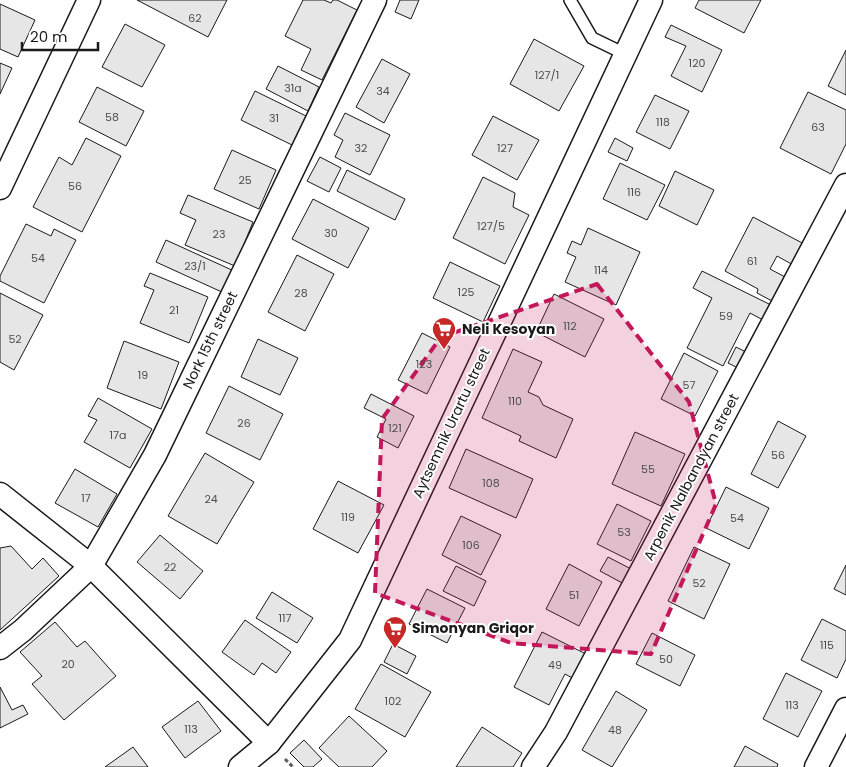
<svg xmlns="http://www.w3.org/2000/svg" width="846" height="767" font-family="Poppins,sans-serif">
	<rect width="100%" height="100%" fill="#fff"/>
	<!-- building -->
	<g fill="#e6e6e6" stroke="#1a1a1a">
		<polygon points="137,0 227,0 208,37"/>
		<polygon points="303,0 324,0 331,3 333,0 337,0 357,10 322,80 301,70 311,49 285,36"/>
		<polygon points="400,0 419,0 411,19 395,12"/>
		<polygon points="699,0 761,0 744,33 695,8"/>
		<polygon points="0,4 35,20 18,57 0,49"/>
		<polygon points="125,24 165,45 142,87 102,67"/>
		<polygon points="671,25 722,50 702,92 671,76 686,46 665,37"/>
		<polygon points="534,39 584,66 559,111 510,84"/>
		<polygon points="846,50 846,95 828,86"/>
		<polygon points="382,59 410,74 384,123 356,107"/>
		<polygon points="0,63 12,68 0,94"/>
		<polygon points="278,66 319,87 308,111 266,89"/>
		<polygon points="97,87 144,111 126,146 79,122"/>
		<polygon points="255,91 306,116 292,145 241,120"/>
		<polygon points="808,92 846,110 846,144 831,174 780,148"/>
		<polygon points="655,95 689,111 670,149 636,132"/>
		<polygon points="345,113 390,135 370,175 335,157 343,140 334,135"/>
		<polygon points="493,116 539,140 517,180 472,155"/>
		<polygon points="86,138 121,156 82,232 33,207 59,157 72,165"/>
		<polygon points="615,138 633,148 627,161 608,152"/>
		<polygon points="232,150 276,170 259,209 214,189"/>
		<polygon points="320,157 341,168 329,192 307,181"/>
		<polygon points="620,163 665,185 647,220 603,199"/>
		<polygon points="347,170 405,199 395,220 337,191"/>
		<polygon points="675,171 714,190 697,225 659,206"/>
		<polygon points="483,177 515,193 513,207 529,215 505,264 453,238"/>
		<polygon points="188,195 253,222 235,266 185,245 196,220 180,213"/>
		<polygon points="313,199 369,228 348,268 292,239"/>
		<polygon points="753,217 806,245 795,266 777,256 770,269 787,278 774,302 757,293 758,289 725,271"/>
		<polygon points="26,224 51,236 54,229 76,240 44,303 0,281 0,276"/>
		<polygon points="588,228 640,252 616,305 565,282 576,257 567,253 572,241 581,245"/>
		<polygon points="166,240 234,271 224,293 156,262"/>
		<polygon points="297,255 334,274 305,331 268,312"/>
		<polygon points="450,262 500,286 483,322 433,298"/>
		<polygon points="702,271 771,305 763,320 750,313 723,366 687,348 712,298 693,288"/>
		<polygon points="150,273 208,297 189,343 140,323 154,290 144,286"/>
		<polygon points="0,293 43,315 14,370 0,362"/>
		<polygon points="554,294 604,319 585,357 536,332"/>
		<polygon points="422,333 450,347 427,394 398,380"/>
		<polygon points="258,339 298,358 280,395 241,377"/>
		<polygon points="124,341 179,362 161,409 107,388"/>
		<polygon points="736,347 748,353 740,369 728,363"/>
		<polygon points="513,349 542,362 528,392 539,397 543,405 573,419 556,458 519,441 521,436 482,418"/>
		<polygon points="684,353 718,371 695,416 661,399"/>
		<polygon points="229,386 283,414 260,460 206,433"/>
		<polygon points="371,394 414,416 398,448 377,437 386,419 364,408"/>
		<polygon points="98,398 152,429 130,468 84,442 97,420 88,416"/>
		<polygon points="778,421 806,436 778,488 751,474"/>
		<polygon points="635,432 685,454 661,506 612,484"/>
		<polygon points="466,449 533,479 516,518 449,488"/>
		<polygon points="205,453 254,482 217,544 168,516"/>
		<polygon points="75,469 117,494 98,527 55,503"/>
		<polygon points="338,481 384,505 358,553 313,529"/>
		<polygon points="726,487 769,508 749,549 706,528"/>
		<polygon points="617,504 651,521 631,561 597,544"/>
		<polygon points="461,516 501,535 481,575 442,555"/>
		<polygon points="160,535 203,571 180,599 137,562"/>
		<polygon points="11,546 32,569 43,558 59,576 0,630 0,548"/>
		<polygon points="694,547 730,564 704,619 668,601"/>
		<polygon points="608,557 633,570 626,585 600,571"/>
		<polygon points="569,564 602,582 579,626 546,609"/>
		<polygon points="846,565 846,595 834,589"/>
		<polygon points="456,566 486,581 474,606 443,591"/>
		<polygon points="427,589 465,608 447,643 409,624"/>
		<polygon points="272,592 313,618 297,643 256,618"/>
		<polygon points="822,619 846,631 846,659 837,678 801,660"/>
		<polygon points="245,620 291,652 276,673 262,663 254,675 222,652"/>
		<polygon points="55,622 77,647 85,641 116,676 64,720 32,684 42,676 20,652"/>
		<polygon points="542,632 588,655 576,680 565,674 549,705 514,687"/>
		<polygon points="652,633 695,655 680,686 636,664"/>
		<polygon points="393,644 416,656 407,674 384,662"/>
		<polygon points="381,664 431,692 405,737 355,709"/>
		<polygon points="786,673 822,691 798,737 763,719"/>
		<polygon points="0,687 12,710 23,705 28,714 0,728"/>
		<polygon points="616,691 647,710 612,767 582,750"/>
		<polygon points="198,701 221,731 185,758 162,727"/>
		<polygon points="349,716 387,751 372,767 339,767 319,748"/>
		<polygon points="482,727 522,753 513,767 456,767"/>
		<polygon points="304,740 322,759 313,767 304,767 290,753"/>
		<polygon points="745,746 778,764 777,767 734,767"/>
		<polygon points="133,747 148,767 105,767"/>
	</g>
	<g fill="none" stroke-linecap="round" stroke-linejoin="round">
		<!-- lane casing -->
		<g stroke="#1a1a1a" stroke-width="14">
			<polyline id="lane" points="570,0 592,38 625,54"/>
		</g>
		<!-- street casing -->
		<g stroke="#1a1a1a" stroke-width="25">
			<g id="street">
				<polyline points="0,188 89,0"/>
				<polyline points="0,494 91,566 269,743"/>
				<polyline points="0,648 23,630 91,566 155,455 375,0"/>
				<polyline points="240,767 269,743 350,640 651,0"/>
				<polyline points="533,767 556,732 846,185"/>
				<polyline points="816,767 846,709"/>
			</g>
		</g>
		<!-- path -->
		<polyline stroke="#5f5f5f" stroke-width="3" stroke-dasharray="4 2.5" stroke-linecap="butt" points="285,759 293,767"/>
		<!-- lane -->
		<use href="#lane" stroke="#fff" stroke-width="11"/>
		<!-- street -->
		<use href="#street" stroke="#fff" stroke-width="22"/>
	</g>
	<!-- marked area -->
	<path fill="#c2185b" fill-opacity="0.2" stroke="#c2185b" stroke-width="4" stroke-dasharray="10 6" stroke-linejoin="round" d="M 597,284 L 689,402 L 716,504 L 651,654 L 511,643 L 375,593 L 382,419 L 441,337 Z"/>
	<!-- icons -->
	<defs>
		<g id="supermarket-pin" transform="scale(1.25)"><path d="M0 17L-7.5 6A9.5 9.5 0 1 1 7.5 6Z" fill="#c62828" stroke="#fff"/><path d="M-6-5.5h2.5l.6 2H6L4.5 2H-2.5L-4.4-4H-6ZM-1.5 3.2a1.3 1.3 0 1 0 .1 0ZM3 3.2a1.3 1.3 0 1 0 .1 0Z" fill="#fff"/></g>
	</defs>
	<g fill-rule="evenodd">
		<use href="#supermarket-pin" x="444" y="329"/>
		<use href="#supermarket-pin" x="395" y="628"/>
	</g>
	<g text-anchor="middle" stroke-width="4" stroke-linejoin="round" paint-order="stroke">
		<!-- number labels -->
		<g font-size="11" fill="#4d4d4d">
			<text x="195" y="22">62</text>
			<text x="697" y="67">120</text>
			<text x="547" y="79">127/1</text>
			<text x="293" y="92">31a</text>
			<text x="383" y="95">34</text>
			<text x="112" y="121">58</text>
			<text x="274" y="122">31</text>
			<text x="663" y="126">118</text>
			<text x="818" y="131">63</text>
			<text x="361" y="152">32</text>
			<text x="505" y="152">127</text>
			<text x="245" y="184">25</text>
			<text x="75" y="190">56</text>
			<text x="634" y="196">116</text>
			<text x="491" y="230">127/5</text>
			<text x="331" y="237">30</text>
			<text x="219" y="238">23</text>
			<text x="38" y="262">54</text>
			<text x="752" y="265">61</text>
			<text x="195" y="270">23/1</text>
			<text x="601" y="274">114</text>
			<text x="466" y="296">125</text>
			<text x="301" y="297">28</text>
			<text x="174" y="314">21</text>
			<text x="726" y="320">59</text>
			<text x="570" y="330">112</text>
			<text x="15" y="343">52</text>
			<text x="424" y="368">123</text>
			<text x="143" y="379">19</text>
			<text x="689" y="389">57</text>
			<text x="515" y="405">110</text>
			<text x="244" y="427">26</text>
			<text x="395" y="432">121</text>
			<text x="118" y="439">17a</text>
			<text x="778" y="459">56</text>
			<text x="648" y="473">55</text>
			<text x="491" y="487">108</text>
			<text x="86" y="502">17</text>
			<text x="211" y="503">24</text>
			<text x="348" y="521">119</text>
			<text x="737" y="522">54</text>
			<text x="624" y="536">53</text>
			<text x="471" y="549">106</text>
			<text x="170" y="571">22</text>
			<text x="699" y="587">52</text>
			<text x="574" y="599">51</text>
			<text x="285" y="622">117</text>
			<text x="827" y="649">115</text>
			<text x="666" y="663">50</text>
			<text x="68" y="668">20</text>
			<text x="555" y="669">49</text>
			<text x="393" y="705">102</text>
			<text x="792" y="709">113</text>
			<text x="191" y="733">113</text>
			<text x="615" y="734">48</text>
		</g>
		<!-- poi labels -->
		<g font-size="14" font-weight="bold" fill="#1a1a1a" stroke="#fff" text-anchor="start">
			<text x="462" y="334">Neli Kesoyan</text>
			<text x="412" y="633">Simonyan Griqor</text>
		</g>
		<!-- street labels -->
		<g font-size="14" fill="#1a1a1a" stroke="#fff">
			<text transform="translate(210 340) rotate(-64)" y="5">Nork 15th street</text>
			<text transform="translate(451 423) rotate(-65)" y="5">Aytsemnik Urartu street</text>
			<text transform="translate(691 477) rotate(-62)" y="5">Arpenik Nalbandyan street</text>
		</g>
	</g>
	<!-- scale -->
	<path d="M22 42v8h76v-8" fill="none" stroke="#1a1a1a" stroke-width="2.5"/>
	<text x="30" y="42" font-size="15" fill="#1a1a1a" stroke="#ffffff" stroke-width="4" paint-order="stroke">20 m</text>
</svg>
